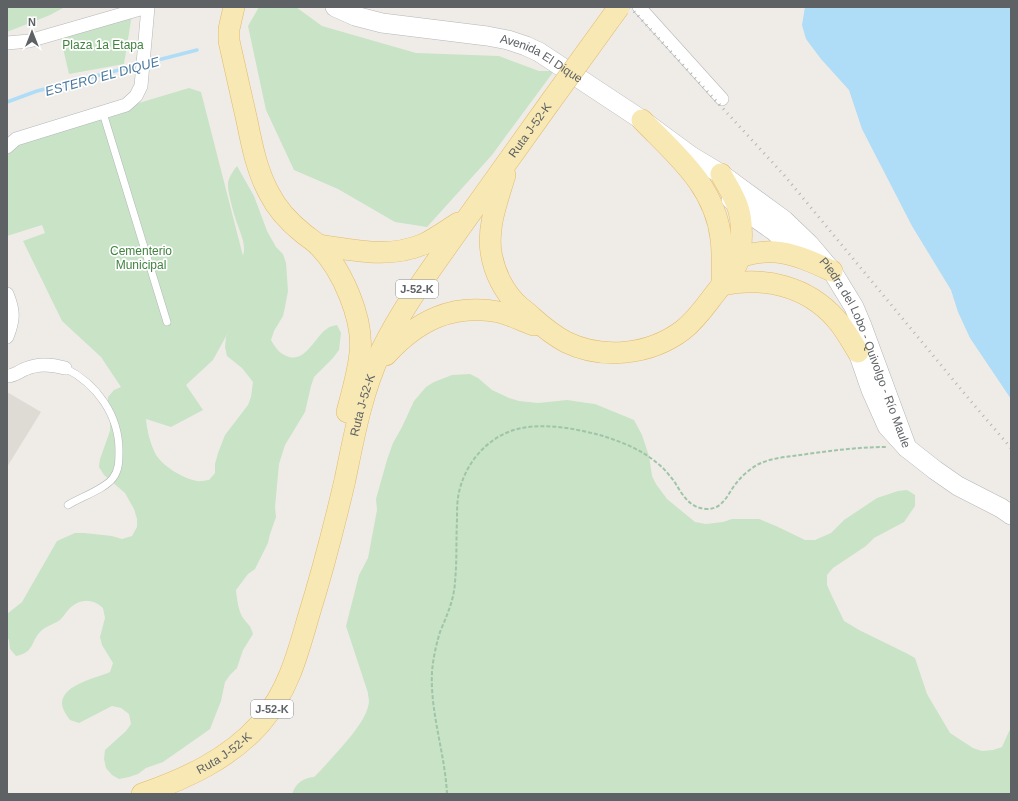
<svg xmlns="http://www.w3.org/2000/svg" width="1018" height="801" font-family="Helvetica,sans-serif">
	<rect width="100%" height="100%" fill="#efece7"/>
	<!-- education -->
	<polygon fill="#dedbd5" points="7,392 41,412 7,467"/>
	<!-- green -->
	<g fill="#c8e3c6" fill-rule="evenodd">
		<polygon points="7,7 65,7 50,15 7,32"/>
		<polygon points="259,7 296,7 322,26 416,53 499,56 539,71 554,71 492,155 427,227 395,222 338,189 294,170 266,110 248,26"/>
		<polygon points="132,14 124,64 69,74 60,35"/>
		<path d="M 189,88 L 201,92 L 243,256 C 246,246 242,237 238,226 C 235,218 227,191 228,183 C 229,177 233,171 237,166 L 254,196 L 267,231 L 276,247 L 283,254 L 286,263 L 288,291 L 285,307 L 283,316 L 274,331 L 271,340 C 276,349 280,354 289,357 C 306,362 316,335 328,328 C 330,326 334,326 337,325 L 341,333 L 339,350 L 333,358 L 314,377 L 311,386 L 305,412 L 285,445 L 279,464 L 275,507 L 276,517 L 270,534 L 268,543 L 255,569 L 248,574 L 236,590 C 237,599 238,610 243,618 C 249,626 250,624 253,634 L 243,650 L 237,668 L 230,675 L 225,682 L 221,701 L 210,729 L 203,734 L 163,762 L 146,768 L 138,774 L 129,777 L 119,779 L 112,775 L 106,768 L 104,759 L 105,750 L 126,731 L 131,724 L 129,714 L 121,708 L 112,706 L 79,723 L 70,720 C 67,716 62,709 62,703 C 63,684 97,678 110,672 L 113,663 L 102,645 L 100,637 L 105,618 L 103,608 C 93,599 81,598 70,608 C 66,612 64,616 60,620 C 54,624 46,626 41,631 C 30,642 35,652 16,656 L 10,649 L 9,640 L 7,637 L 7,614 L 22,602 L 57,541 L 75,533 L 84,533 L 112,536 L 122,539 L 132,536 L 137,527 L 137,519 L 134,509 L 125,493 L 104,475 L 99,467 L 100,459 L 110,431 L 110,412 L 108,406 L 108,397 L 114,390 L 121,387 L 101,357 L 62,321 L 23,241 L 45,233 L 42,225 L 7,236 L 7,155 L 15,140 ZM 230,329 L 226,337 L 225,347 L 227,356 L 242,368 L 253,382 L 251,397 L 248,405 L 225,435 L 218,453 L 215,464 L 215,473 L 209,480 C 205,480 201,482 197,481 C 182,478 162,466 155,453 C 150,443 147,430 146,419 L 171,427 L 203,410 L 186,385 L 213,360 Z"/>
		<path d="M 470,374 L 478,378 L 492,390 L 509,398 L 519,401 L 538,403 L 567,400 L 587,403 L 595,404 L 634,420 L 642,435 L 649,456 L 652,476 L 656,484 L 667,499 L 695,522 L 706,524 L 723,522 L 732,519 L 759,519 L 776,526 L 805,540 L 815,540 L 831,533 L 844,520 L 877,498 L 898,491 L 907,490 L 915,495 L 915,506 L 904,522 L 874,538 L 866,546 L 833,568 L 827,575 L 827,585 L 831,594 L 844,621 L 859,630 L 906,653 L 915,658 L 927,694 L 950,733 L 973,748 L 982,751 L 993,750 L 1002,747 L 1011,727 L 1011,794 L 292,794 C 296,783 303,778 314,777 L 321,770 C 335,754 367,723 369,702 C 369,699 368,696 368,693 L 346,626 L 359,575 L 368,558 L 377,510 L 376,499 L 387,460 L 393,443 L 402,427 L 414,401 L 426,387 L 434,382 L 452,375 Z"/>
	</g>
	<!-- water -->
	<polygon fill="#afdcf6" points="805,7 1011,7 1011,399 970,338 958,312 951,290 912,226 862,129 849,90 821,59 806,39 802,25"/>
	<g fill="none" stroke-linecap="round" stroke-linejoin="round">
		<!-- stream -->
		<polyline stroke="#afdcf6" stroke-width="3.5" points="7,102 37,91 197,50"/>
		<!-- lane casing -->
		<g stroke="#b4b7ba" stroke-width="8">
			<g id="lane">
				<polyline points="103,113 167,322"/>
				<path d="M 65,368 C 97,384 119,415 119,451 C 119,461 119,470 113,478 C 105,489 81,497 68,505"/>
			</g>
		</g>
		<!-- street casing -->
		<g stroke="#b4b7ba" stroke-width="14">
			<g id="street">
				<polyline points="639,7 722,99"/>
				<polyline points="7,43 29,41 147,7"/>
				<polyline points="7,147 16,139 126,105 136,96 141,86 148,7"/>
				<path d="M 7,294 C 14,311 14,319 7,337"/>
				<path d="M 7,376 C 14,376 18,372 25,369 C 38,363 51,364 65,368"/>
			</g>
		</g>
		<!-- secondary casing -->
		<g stroke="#b3b6ba" stroke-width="20">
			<g id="secondary">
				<path id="s1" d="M 335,7 L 355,16 L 382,23 L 487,36 L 508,40 L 526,46 L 539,52 L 642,120 L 691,156 L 721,174 L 784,220 L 809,244 L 832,271 L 854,307 L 862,326 L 907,448"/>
				<polyline points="731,199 737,205 774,231 806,260"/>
				<polyline points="854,341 871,390 887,426 907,448 935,470 958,486 1001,508 1011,515"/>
			</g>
		</g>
		<!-- primary casing -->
		<g stroke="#e3ba6b" stroke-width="22">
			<g id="primary">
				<path d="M 234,7 L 229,29 L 229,41 C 235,68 241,95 247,121 C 252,146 257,171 269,193 C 277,209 290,223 304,234 C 309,238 314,241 318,245 C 342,269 364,319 360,353 C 358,373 352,393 347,412"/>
				<path d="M 642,120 C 677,156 715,186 721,239 C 723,254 722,270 722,285"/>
				<path d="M 505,175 C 498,199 487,226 491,252 C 494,272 504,293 520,307 C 524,310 528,313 532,317 C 542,326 553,335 566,342 C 603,360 650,355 683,330 C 697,319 706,305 717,291 C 724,282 731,274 737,264 C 743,250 743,220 737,205 C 733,194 726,184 721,174"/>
				<path d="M 318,245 C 354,250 389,259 424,244 C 436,238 447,230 458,223"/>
				<path d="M 728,262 C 769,243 793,253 832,271"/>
				<path d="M 722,285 C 764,276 807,286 836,319 C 845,329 851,341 858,352"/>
				<path d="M 386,355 C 417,321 452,303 499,312 C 511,315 522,321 534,325"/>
				<path id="s2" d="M 142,794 C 185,779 229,759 260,724 C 287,693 297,657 308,618 C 322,573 334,527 345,480 C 354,436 362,392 381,351 C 402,308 431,269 458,231 C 489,187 520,144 551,101"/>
			</g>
		</g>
		<!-- path -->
		<path stroke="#a0c4a8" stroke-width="2" stroke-dasharray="4 2" stroke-linecap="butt" d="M 447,794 C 445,753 430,713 432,672 C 433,659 436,645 440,632 C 447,615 454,600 455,582 C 457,561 456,541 457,520 C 457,511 457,501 459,492 C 466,461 490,434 522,428 C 547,423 578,429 603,436 C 622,442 642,450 657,463 C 664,468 669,475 674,481 C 682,494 689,508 706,509 C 724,510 728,492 738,481 C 743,475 750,469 757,465 C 770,458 786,457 800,455 C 829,451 857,447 886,447"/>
		<!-- lane -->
		<use href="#lane" stroke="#fff" stroke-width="7"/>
		<!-- street -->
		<use href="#street" stroke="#fff" stroke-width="13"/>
		<!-- secondary -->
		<use href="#secondary" stroke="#fff" stroke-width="19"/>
		<!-- primary -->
		<use href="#primary" stroke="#f7e8b4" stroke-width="21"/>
		<!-- rail -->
		<polyline stroke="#b4b5b5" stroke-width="3" stroke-dasharray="1 5" stroke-linecap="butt" points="630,7 784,175 974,405 1011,448"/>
		<!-- primary-bridge casing -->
		<g stroke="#e3ba6b" stroke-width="22" stroke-linecap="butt">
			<polyline id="primary-bridge" points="551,101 619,7"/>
		</g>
		<!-- primary-bridge -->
		<use href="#primary-bridge" stroke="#f7e8b4" stroke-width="21"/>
	</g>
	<g text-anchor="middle" stroke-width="3.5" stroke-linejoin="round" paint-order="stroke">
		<!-- shield labels -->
		<g fill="#fff" stroke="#8e9193" stroke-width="1">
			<rect x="396" y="280" width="42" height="18" rx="3"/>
			<rect x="251" y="700" width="42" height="18" rx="3"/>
		</g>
		<g font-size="11" font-weight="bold" fill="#5e6265">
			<text x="417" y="293">J-52-K</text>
			<text x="272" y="713">J-52-K</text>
		</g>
		<!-- park labels -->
		<g font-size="12" fill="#40833f" stroke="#fff">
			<text x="103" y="49">Plaza 1a Etapa</text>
			<text x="141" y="255">Cementerio<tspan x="141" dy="14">Municipal</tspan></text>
		</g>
		<!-- street labels -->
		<g font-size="12" fill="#5e6265" stroke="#fff">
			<text dy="4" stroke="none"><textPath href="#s1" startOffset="215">Avenida El Dique</textPath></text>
			<text dy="4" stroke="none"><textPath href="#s2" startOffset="800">Ruta J-52-K</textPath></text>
			<text dy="4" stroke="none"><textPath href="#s1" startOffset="666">Piedra del Lobo - Quivolgo - Río Maule</textPath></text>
			<text dy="4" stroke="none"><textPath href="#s2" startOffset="476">Ruta J-52-K</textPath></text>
			<text dy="4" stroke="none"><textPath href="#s2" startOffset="92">Ruta J-52-K</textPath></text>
		</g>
		<!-- water labels -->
		<g font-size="13" font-style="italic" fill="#4a799f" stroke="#fff">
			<text transform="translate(102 76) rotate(-15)" y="5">ESTERO EL DIQUE</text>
		</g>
	</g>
	<!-- border -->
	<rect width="1018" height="801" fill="none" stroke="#5e6265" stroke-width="16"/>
	<!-- north arrow -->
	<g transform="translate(32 32)" stroke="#ffffff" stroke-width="3" paint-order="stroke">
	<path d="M0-3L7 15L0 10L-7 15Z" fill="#5e6265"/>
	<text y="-6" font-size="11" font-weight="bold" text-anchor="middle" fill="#5e6265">N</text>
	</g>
</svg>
